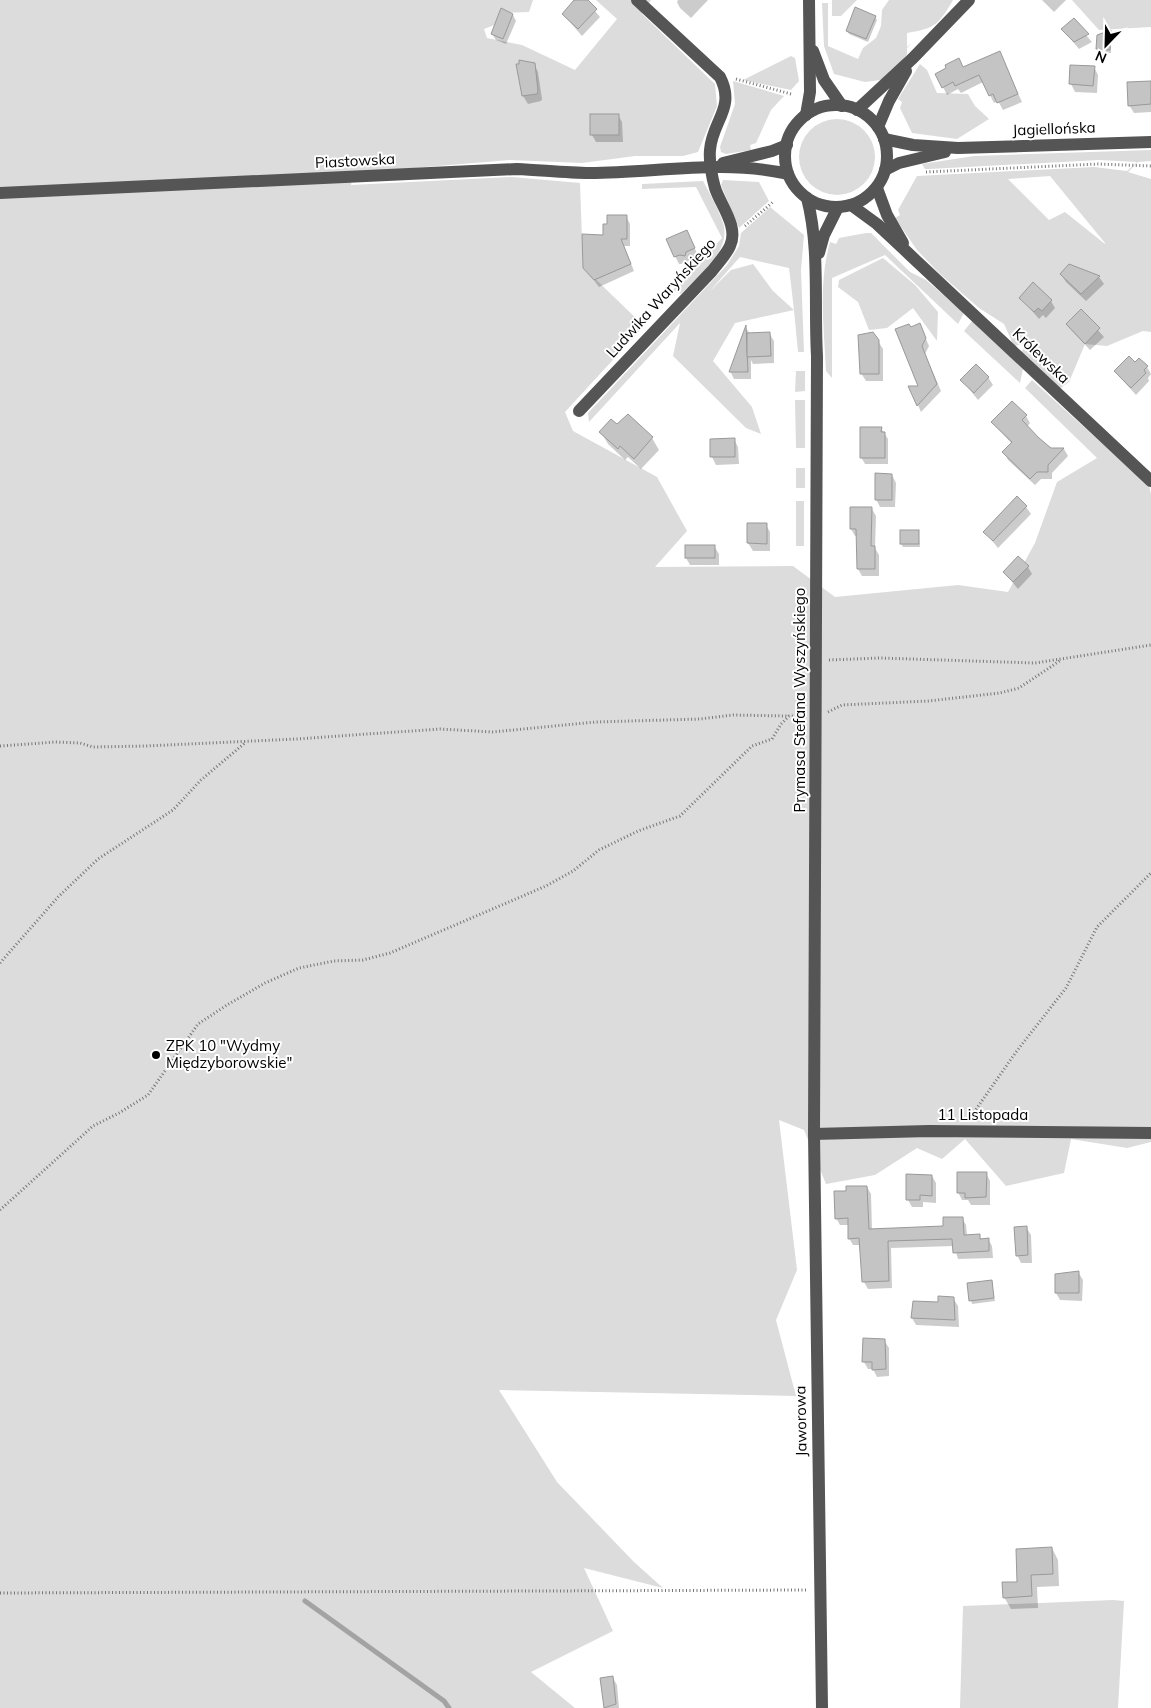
<svg xmlns="http://www.w3.org/2000/svg" width="1151" height="1708" font-family="Mulish,sans-serif">
	<rect width="100%" height="100%" fill="#fff"/>
	<!-- green -->
	<g fill="#dcdcdc" fill-rule="evenodd">
		<polygon points="0,0 533,0 529,12 499,13 502,22 484,29 487,38 522,45 575,70 617,19 596,0 651,0 642,14 715,84 717,106 698,152 683,156 635,156 582,163 510,160 353,173 351,185 512,177 580,183 583,267 644,326 565,412 573,431 657,477 687,531 655,567 793,566 835,597 958,585 1008,592 1035,543 1057,482 1097,458 1025,388 1032,380 1149,486 1151,494 1151,1142 1127,1148 1071,1139 1064,1173 1006,1186 965,1139 942,1159 917,1148 875,1175 826,1184 804,1130 779,1120 797,1270 776,1320 796,1396 499,1390 557,1482 634,1562 663,1588 584,1568 613,1631 531,1672 575,1708 0,1708"/>
		<polygon points="832,0 857,0 841,16 832,16"/>
		<path d="M 889,0 L 953,0 C 938,25 936,28 907,33 L 907,47 L 912,43 L 907,48 L 907,54 L 888,79 L 865,82 L 834,74 L 824,46 L 822,3 L 828,3 L 828,46 L 858,59 L 863,48 L 876,38 L 881,26 L 882,10 Z"/>
		<polygon points="1072,0 1151,0 1151,27 1099,30"/>
		<polygon points="791,56 795,58 799,81 791,90 743,80"/>
		<polygon points="920,64 927,70 937,93 968,94 975,106 989,119 957,139 912,133 900,108 902,102 898,99"/>
		<polygon points="733,81 784,96 771,110 756,143 750,145 751,150 726,154 721,152 720,147 735,104"/>
		<circle cx="837" cy="157" r="38"/>
		<path d="M 1151,150 L 1151,161 L 1138,162 L 1128,172 L 1151,179 L 1151,332 L 1143,331 L 1107,346 L 1085,344 L 1069,382 L 1058,390 L 1020,354 L 1027,343 L 1014,346 L 1004,324 L 979,308 L 939,273 L 917,250 L 895,218 L 900,215 L 898,210 L 917,176 L 1094,167 L 1127,171 L 1137,162 L 1099,160 L 929,169 L 925,169 L 922,164 L 974,156 ZM 1050,176 L 1105,243 L 1105,244 L 1065,212 L 1049,220 L 1008,179 Z"/>
		<polygon points="723,180 759,182 769,201 739,228 721,185"/>
		<path d="M 703,181 C 710,194 717,207 722,220 C 734,250 699,275 681,294 L 673,290 L 722,238 L 696,187 L 642,189 L 642,184 Z"/>
		<path d="M 770,207 L 804,235 L 801,270 L 804,352 L 798,352 L 794,310 L 735,323 L 713,361 L 752,407 L 761,434 L 746,428 L 673,356 L 680,323 L 589,422 L 588,413 L 727,265 L 739,246 L 741,233 ZM 740,257 L 789,268 L 794,310 L 773,291 L 753,264 L 731,270 L 709,292 Z"/>
		<path d="M 866,233 L 871,233 L 910,272 L 926,280 L 964,313 L 958,324 L 885,255 L 832,278 L 832,378 L 826,371 C 824,328 818,284 830,242 L 836,244 L 839,238 Z"/>
		<polygon points="883,258 915,285 938,312 937,341 913,308 887,328 869,330 858,302 838,287 839,280"/>
		<polygon points="973,320 1023,369 1020,383 964,331"/>
		<polygon points="796,371 805,371 805,391 795,392"/>
		<polygon points="795,400 805,400 805,448 796,448"/>
		<rect x="796" y="468" width="9" height="20"/>
		<rect x="796" y="501" width="8" height="45"/>
		<polygon points="1113,1600 1124,1601 1118,1708 960,1708 963,1606"/>
	</g>
	<!-- shadow -->
	<g fill="#0003">
		<polygon points="580,0 586,0 600,17 582,36 563,14"/>
		<polygon points="678,0 708,0 691,18 680,8 677,2"/>
		<polygon points="1042,0 1066,0 1054,12"/>
		<polygon points="513,15 516,21 506,44 496,40 492,34"/>
		<polygon points="875,17 877,20 868,42 849,34 847,31"/>
		<polygon points="1073,20 1092,42 1079,49 1063,30"/>
		<polygon points="1110,32 1111,53 1099,52 1097,49"/>
		<polygon points="1000,53 1022,102 1003,110 998,101 994,103 983,82 961,93 958,89 947,95 943,87 963,68"/>
		<polygon points="534,64 538,72 542,99 541,101 528,104 523,96 518,65"/>
		<polygon points="1072,66 1094,67 1098,75 1097,93 1075,92 1071,84"/>
		<polygon points="1151,82 1151,112 1134,113 1129,105"/>
		<polygon points="618,115 622,122 623,142 596,142 592,135"/>
		<polygon points="626,216 630,224 630,246 624,246 634,271 599,287 584,267 604,236"/>
		<polygon points="691,239 698,256 690,260 689,263 679,264 667,240"/>
		<polygon points="1069,266 1099,277 1104,284 1086,301 1066,282 1061,274"/>
		<polygon points="1021,298 1051,301 1055,308 1046,318 1043,315 1039,319"/>
		<polygon points="1081,311 1104,337 1090,350 1067,325"/>
		<polygon points="920,325 929,346 925,354 941,391 921,412 910,387 920,388 910,329"/>
		<polygon points="746,328 750,334 769,333 774,341 774,363 753,364 751,360 751,379 734,379 730,371"/>
		<polygon points="878,341 883,349 883,381 866,381 861,373"/>
		<polygon points="1135,364 1147,367 1151,374 1148,378 1149,381 1136,395 1115,372"/>
		<polygon points="988,377 993,385 978,400 962,380"/>
		<polygon points="628,416 652,438 659,450 641,469 628,457 625,460 608,444 601,432 616,425"/>
		<polygon points="1026,416 1030,423 1027,427 1050,449 1064,449 1068,456 1052,473 1052,479 1041,479 1035,485 1008,460 1004,452 1012,444 993,423"/>
		<polygon points="881,428 888,439 888,464 865,464 861,457"/>
		<polygon points="734,439 738,447 739,464 716,465 712,457 711,440"/>
		<polygon points="892,475 896,483 895,507 880,507 876,499"/>
		<polygon points="1026,507 1031,514 998,548 985,532"/>
		<polygon points="872,509 876,516 875,548 879,555 879,576 862,576 858,569 858,536 855,536 851,529"/>
		<polygon points="766,525 770,532 770,551 753,551 748,543"/>
		<polygon points="918,531 920,547 903,547 901,544"/>
		<polygon points="714,546 719,554 719,565 690,565 686,558"/>
		<polygon points="1028,567 1032,574 1018,589 1004,572"/>
		<polygon points="986,1173 990,1181 990,1205 971,1205 968,1200 962,1200 958,1192"/>
		<polygon points="932,1176 936,1183 936,1203 923,1202 923,1207 912,1207 908,1200"/>
		<polygon points="867,1187 871,1194 872,1230 944,1227 962,1218 966,1225 967,1236 979,1235 982,1240 988,1239 992,1246 993,1258 958,1259 954,1246 891,1248 892,1288 868,1289 864,1282 861,1245 853,1245 849,1238 849,1225 840,1225 836,1218 848,1192"/>
		<polygon points="1026,1227 1031,1235 1032,1263 1021,1263 1017,1255"/>
		<polygon points="1078,1272 1083,1280 1082,1301 1060,1300 1056,1293"/>
		<polygon points="991,1282 995,1301 972,1304 971,1300"/>
		<polygon points="953,1298 958,1306 959,1327 916,1325 912,1318"/>
		<polygon points="884,1340 889,1348 889,1376 877,1377 873,1369 868,1369 864,1362"/>
		<polygon points="1052,1548 1058,1560 1059,1586 1037,1587 1038,1608 1011,1609 1004,1597"/>
		<polygon points="613,1678 617,1685 619,1708 605,1708 602,1679"/>
	</g>
	<g fill="none" stroke-linecap="round" stroke-linejoin="round">
		<!-- stream -->
		<polyline stroke="#a3a3a3" stroke-width="5" points="305,1601 444,1701 449,1708"/>
	</g>
	<!-- building -->
	<g fill="#c4c4c4" stroke="#999">
		<polygon points="574,0 588,0 597,9 578,29 562,14"/>
		<polygon points="855,7 876,16 866,39 846,31"/>
		<polygon points="501,8 513,14 503,39 491,34"/>
		<polygon points="1074,18 1089,34 1074,42 1061,29"/>
		<polygon points="1111,30 1110,50 1096,49 1097,35"/>
		<polygon points="1000,51 1018,94 997,103 993,94 989,96 979,75 955,86 953,82 942,88 935,74 946,68 945,65 959,58 963,67"/>
		<polygon points="519,60 535,63 538,91 537,94 522,96 516,64 519,64"/>
		<polygon points="1070,65 1095,66 1093,86 1069,84"/>
		<polygon points="1151,81 1151,104 1128,106 1127,82"/>
		<rect x="590" y="114" width="29" height="21"/>
		<polygon points="607,215 627,215 627,239 621,239 631,264 594,280 583,268 582,234 603,235 603,224 607,224"/>
		<polygon points="687,230 695,248 686,252 685,256 680,255 674,257 666,239"/>
		<polygon points="1069,264 1100,276 1081,294 1060,274"/>
		<polygon points="1033,282 1052,300 1042,311 1038,308 1034,312 1019,298"/>
		<polygon points="1081,309 1100,328 1085,344 1066,324"/>
		<polygon points="920,323 926,338 922,346 937,384 917,406 908,386 918,386 895,329 909,324 911,327"/>
		<polygon points="746,325 748,372 729,372"/>
		<polygon points="770,332 771,356 747,357 747,333"/>
		<polygon points="873,332 879,340 879,374 860,374 858,335"/>
		<polygon points="1129,356 1135,362 1139,358 1148,366 1144,370 1146,373 1131,388 1114,371"/>
		<polygon points="976,364 989,377 974,393 960,380"/>
		<polygon points="1012,401 1027,415 1022,420 1039,438 1051,448 1064,448 1048,465 1048,472 1037,472 1030,479 1002,452 1012,442 991,422"/>
		<polygon points="628,414 653,437 634,459 620,446 618,449 599,432 611,419 617,424"/>
		<polygon points="860,427 882,427 881,432 885,432 885,458 860,458"/>
		<polygon points="735,438 735,457 710,457 710,439"/>
		<polygon points="875,473 892,474 892,500 875,500"/>
		<polygon points="1017,496 1027,506 993,541 983,532"/>
		<polygon points="850,507 872,507 871,546 875,546 875,569 857,569 856,529 850,529"/>
		<polygon points="747,523 767,523 767,544 747,543"/>
		<rect x="900" y="530" width="19" height="14"/>
		<rect x="685" y="545" width="30" height="13"/>
		<polygon points="1018,556 1029,566 1013,582 1003,572"/>
		<polygon points="957,1172 987,1172 986,1197 965,1198 965,1193 957,1193"/>
		<polygon points="906,1174 932,1175 932,1196 920,1195 920,1200 906,1200"/>
		<polygon points="846,1186 867,1186 869,1229 943,1226 943,1217 963,1217 964,1235 980,1234 980,1239 989,1238 989,1251 953,1253 952,1239 888,1241 889,1281 862,1282 859,1238 848,1239 848,1218 835,1219 834,1191 846,1191"/>
		<polygon points="1027,1226 1028,1255 1016,1256 1014,1227"/>
		<polygon points="1079,1271 1079,1293 1055,1293 1055,1274"/>
		<polygon points="992,1280 994,1298 969,1301 967,1283"/>
		<polygon points="938,1296 954,1297 955,1320 911,1318 913,1301 938,1302"/>
		<polygon points="863,1338 885,1339 886,1369 872,1370 872,1362 862,1362"/>
		<polygon points="1052,1547 1053,1574 1031,1575 1032,1596 1003,1598 1002,1582 1017,1582 1016,1549"/>
		<polygon points="613,1676 616,1704 604,1708 600,1678"/>
	</g>
	<g fill="none" stroke-linecap="round" stroke-linejoin="round">
		<!-- path -->
		<g stroke="#777" stroke-width="3" stroke-dasharray="1 2.5" stroke-linecap="butt">
			<polyline points="736,79 791,94"/>
			<polyline points="926,172 1098,164 1151,166"/>
			<polyline points="745,226 773,202"/>
			<polyline points="829,660 880,658 1035,663 1151,645"/>
			<polyline points="828,712 842,705 928,701 1000,693 1019,688 1061,660"/>
			<polyline points="0,746 55,742 80,743 93,747 146,746 296,739 440,729 492,732 596,722 700,719 733,715 788,716"/>
			<polyline points="0,963 58,897 98,859 173,810 201,780 246,742"/>
			<polyline points="970,1118 1016,1052 1066,988 1097,927 1151,873"/>
			<polyline points="0,1210 93,1126 119,1113 148,1095 198,1024 227,1005 265,983 299,968 334,961 363,960 390,953 546,886 573,871 599,850 638,831 680,816 752,746 772,739 781,724 789,716 803,716"/>
			<polyline points="0,1593 807,1590"/>
		</g>
		<!-- minor -->
		<g stroke="#555" stroke-width="12">
			<polyline points="813,51 824,80 842,106"/>
			<circle cx="836" cy="156" r="51"/>
			<polyline points="857,110 913,58 969,0"/>
			<polyline points="806,115 810,92 809,0"/>
			<polyline points="878,127 889,101 906,71"/>
			<polyline points="884,139 913,145 958,148 1151,142"/>
			<polyline points="723,163 772,151 787,145"/>
			<polyline points="885,170 899,163 945,152"/>
			<polyline points="877,188 887,215 903,243"/>
			<path d="M 0,193 L 517,169 C 541,170 566,173 590,173 C 656,173 722,159 788,174"/>
			<path d="M 807,198 C 820,248 814,304 817,356 L 814,1134 L 822,1708"/>
			<polyline points="851,205 877,224 909,254 1151,481"/>
			<polyline points="819,253 824,235 838,207"/>
			<path d="M 579,411 L 712,271 C 718,263 726,255 730,246 C 739,227 721,206 715,188 C 712,177 709,162 710,150 C 712,121 736,108 720,77 L 637,0"/>
			<polyline points="814,1134 929,1131 1151,1133"/>
		</g>
	</g>
	<!-- markers -->
	<circle fill="#000" stroke="#fff" stroke-width="2" cx="156" cy="1055" r="5"/>
	<g text-anchor="middle" stroke-width="4" stroke-linejoin="round" paint-order="stroke">
		<!-- street labels -->
		<g font-size="15" fill="#000" stroke="#fff">
			<text transform="translate(1054 129) rotate(-2)" y="5">Jagiellońska</text>
			<text transform="translate(355 161) rotate(-3)" y="5">Piastowska</text>
			<text transform="translate(661 298) rotate(-48)" y="5">Ludwika Waryńskiego</text>
			<text transform="translate(1041 356) rotate(44)" y="5">Królewska</text>
			<text transform="translate(800 700) rotate(-90)" y="5">Prymasa Stefana Wyszyńskiego</text>
			<text x="983" y="1120">11 Listopada</text>
			<text transform="translate(801 1421) rotate(-91)" y="5">Jaworowa</text>
		</g>
		<!-- poi labels -->
		<g font-size="15" fill="#000" stroke="#fff" text-anchor="start">
			<text x="166" y="1051">ZPK 10 "Wydmy<tspan x="166" dy="17">Międzyborowskie"</tspan></text>
		</g>
	</g>
	<!-- north arrow -->
	<g transform="translate(1106 45) rotate(203)" stroke="#ffffff" stroke-width="4" paint-order="stroke">
	<path d="M0-4L9 19L0 12L-9 19Z" fill="#000000"/>
	<text y="-8" font-size="14" font-weight="bold" text-anchor="middle" fill="#000000">N</text>
	</g>
</svg>
